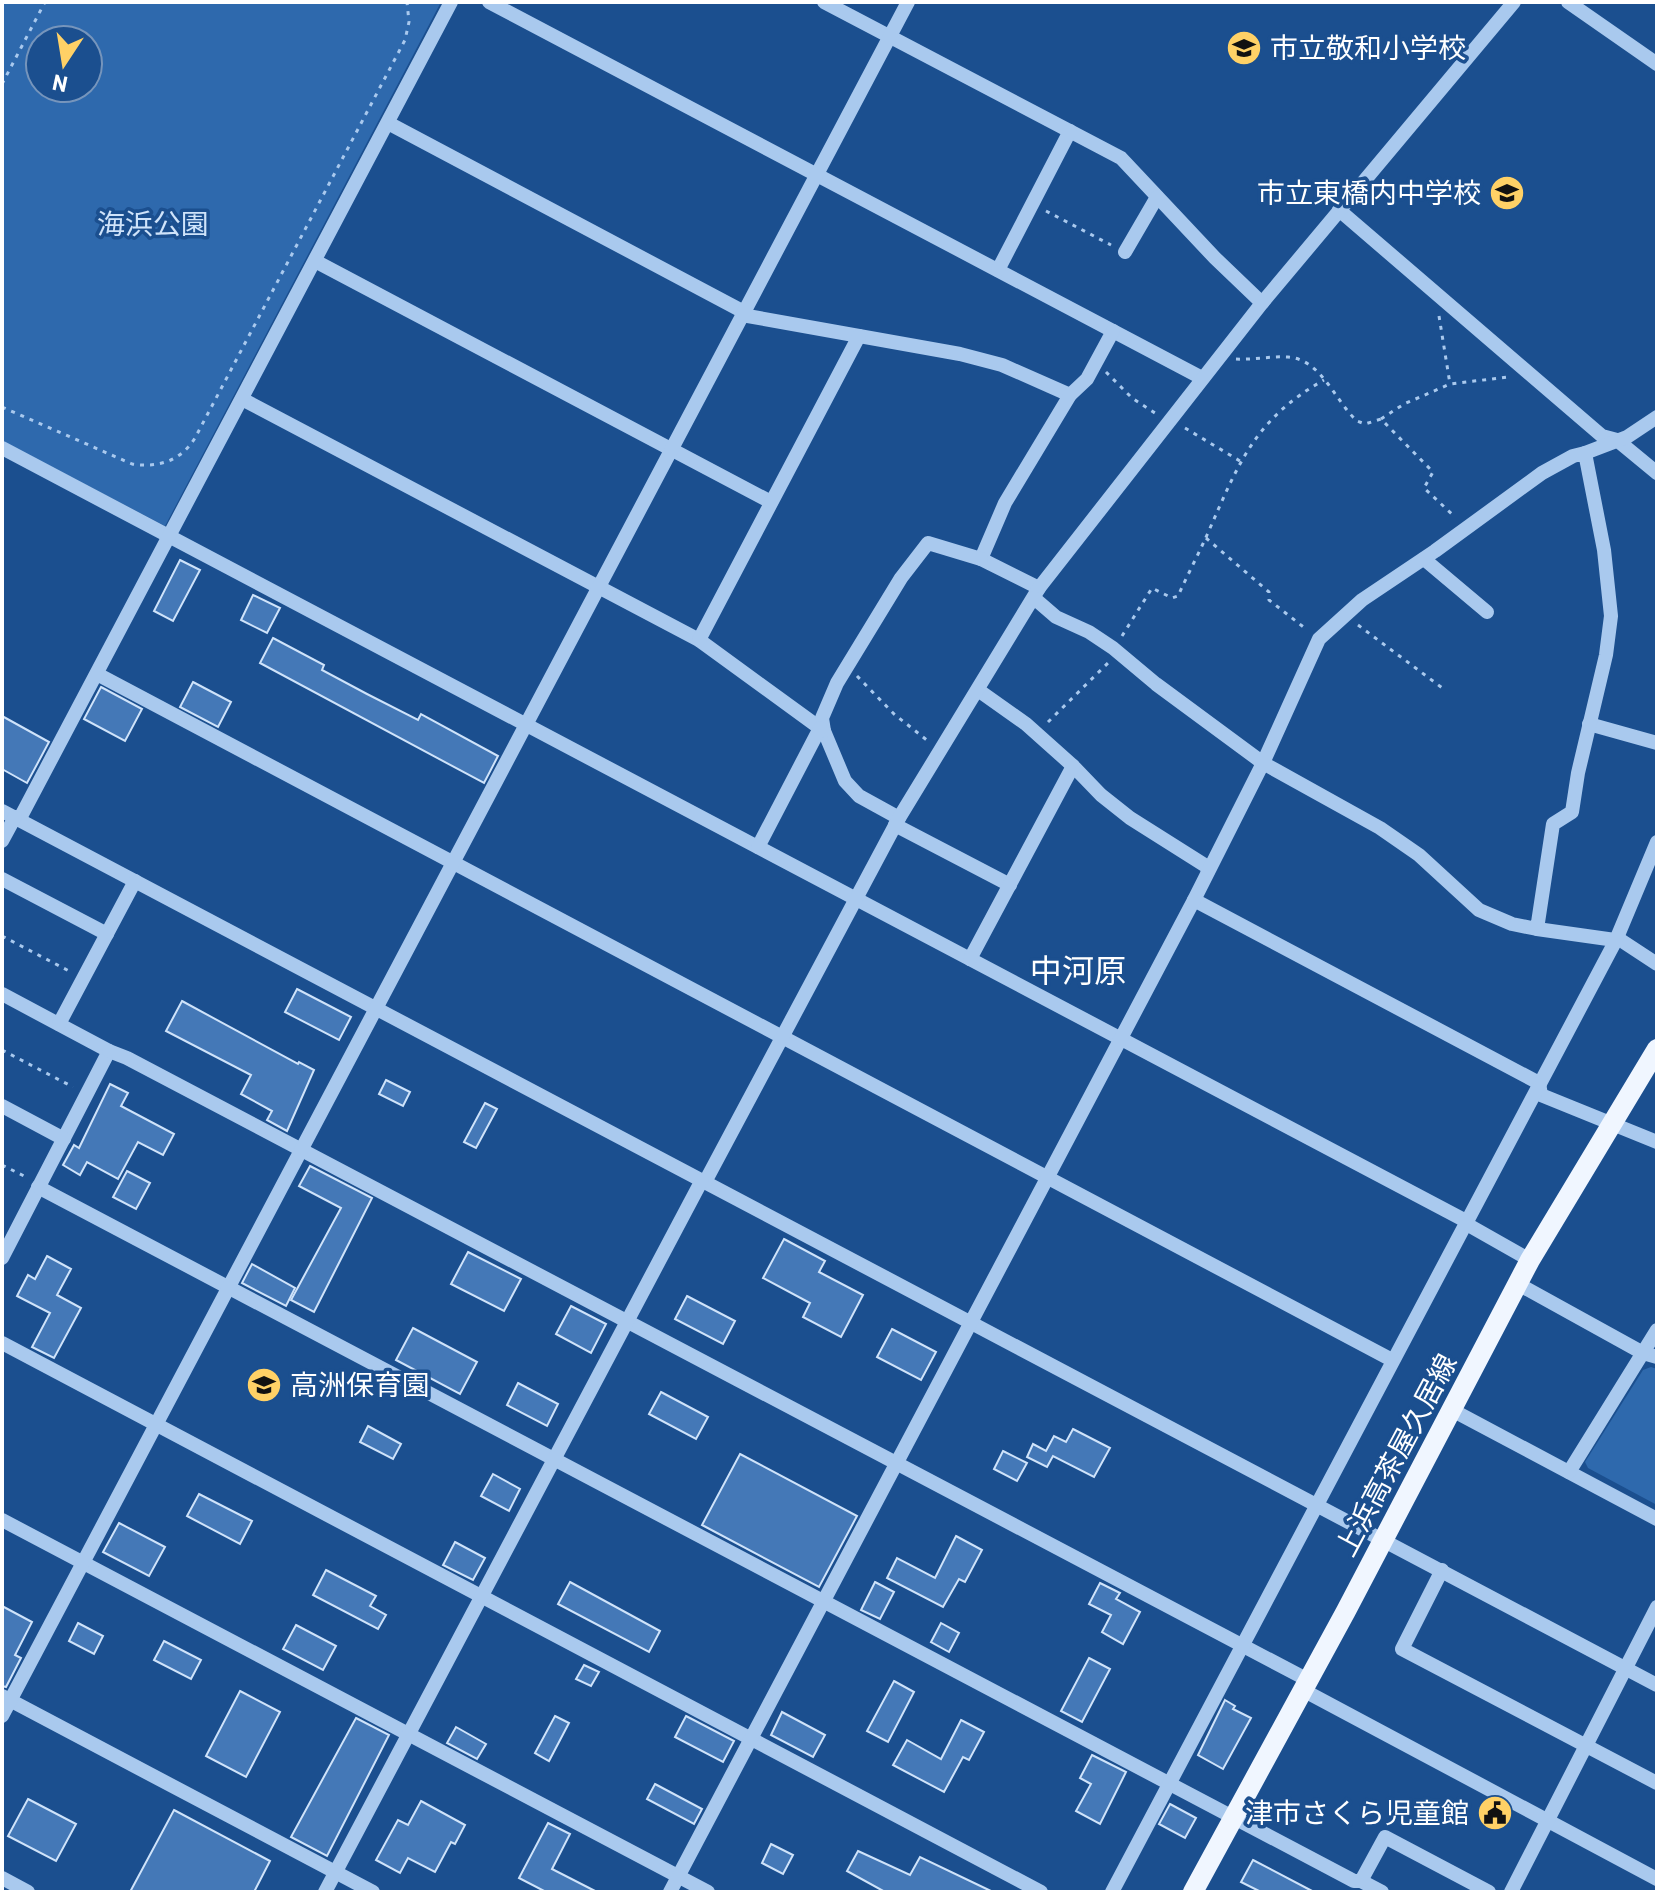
<svg xmlns="http://www.w3.org/2000/svg" width="1659" height="1894" font-family="Barlow,'Noto Sans JP',sans-serif">
	<rect width="100%" height="100%" fill="#1b4f8f"/>
	<!-- green -->
	<g fill="#2e69ad" fill-rule="evenodd">
		<path d="M 2,2 L 441,2 L 165,526 L 2,441 ZM 40,40 L 88,40 L 88,88 L 40,88 Z"/>
		<polygon points="1651,1367 1657,1369 1657,1505 1588,1468 1585,1462 1643,1370"/>
	</g>
	<!-- building -->
	<g fill="#4478b7" stroke="#cfe3fa" stroke-width="2">
		<polygon points="180,560 200,570 173,621 154,611"/>
		<polygon points="253,595 280,608 267,633 241,620"/>
		<polygon points="273,638 324,665 322,670 367,694 418,720 421,714 498,756 484,783 260,663"/>
		<polygon points="193,682 231,702 218,727 180,707"/>
		<polygon points="101,687 142,709 125,741 84,719"/>
		<polygon points="2,716 49,742 27,783 2,769"/>
		<polygon points="297,989 351,1017 339,1040 285,1012"/>
		<polygon points="182,1001 298,1064 299,1062 314,1070 287,1131 267,1120 272,1111 241,1094 251,1075 166,1031"/>
		<polygon points="386,1080 410,1092 403,1106 379,1094"/>
		<polygon points="110,1084 128,1093 121,1106 174,1134 163,1155 138,1142 118,1179 87,1162 80,1175 63,1165 74,1145 79,1148"/>
		<polygon points="485,1103 497,1109 476,1148 464,1142"/>
		<polygon points="310,1166 372,1198 314,1312 291,1300 341,1208 299,1186"/>
		<polygon points="127,1171 150,1183 136,1209 113,1197"/>
		<polygon points="784,1239 825,1261 819,1272 863,1295 841,1337 803,1317 810,1303 763,1278"/>
		<polygon points="468,1252 521,1279 504,1311 451,1284"/>
		<polygon points="47,1256 71,1269 57,1295 81,1308 54,1358 32,1347 50,1313 17,1296 28,1275 35,1279"/>
		<polygon points="252,1264 295,1288 286,1306 242,1283"/>
		<polygon points="687,1296 735,1321 723,1344 675,1319"/>
		<polygon points="571,1306 606,1324 591,1353 556,1334"/>
		<polygon points="413,1328 477,1362 460,1394 396,1360"/>
		<polygon points="892,1329 936,1352 921,1380 877,1357"/>
		<polygon points="518,1383 558,1404 547,1426 507,1405"/>
		<polygon points="661,1392 708,1417 696,1439 649,1414"/>
		<polygon points="368,1426 401,1444 393,1459 360,1442"/>
		<polygon points="1073,1429 1110,1448 1094,1477 1053,1456 1047,1467 1027,1457 1033,1444 1046,1451 1054,1436 1066,1442"/>
		<polygon points="1003,1451 1027,1463 1017,1481 994,1469"/>
		<polygon points="740,1454 857,1516 819,1587 702,1525"/>
		<polygon points="493,1474 520,1489 509,1511 481,1496"/>
		<polygon points="199,1494 252,1521 240,1544 187,1516"/>
		<polygon points="119,1523 165,1547 149,1576 103,1552"/>
		<polygon points="956,1536 982,1550 965,1582 959,1579 943,1607 887,1578 897,1558 935,1578"/>
		<polygon points="455,1542 485,1558 473,1580 443,1565"/>
		<polygon points="326,1570 376,1596 370,1606 386,1615 378,1629 313,1595"/>
		<polygon points="570,1582 660,1631 649,1652 558,1604"/>
		<polygon points="875,1582 894,1592 880,1619 861,1610"/>
		<polygon points="1100,1583 1120,1593 1116,1599 1140,1612 1123,1644 1102,1632 1111,1615 1089,1604"/>
		<polygon points="2,1606 32,1622 15,1655 21,1658 6,1687 2,1686"/>
		<polygon points="78,1623 103,1636 94,1654 69,1641"/>
		<polygon points="941,1623 959,1633 949,1652 931,1642"/>
		<polygon points="296,1625 336,1646 323,1670 283,1649"/>
		<polygon points="164,1641 201,1660 191,1679 154,1660"/>
		<polygon points="1089,1658 1110,1669 1082,1722 1061,1711"/>
		<polygon points="584,1665 599,1672 591,1686 576,1679"/>
		<polygon points="894,1681 914,1692 888,1742 867,1731"/>
		<polygon points="240,1691 280,1712 246,1777 206,1756"/>
		<polygon points="1225,1700 1235,1706 1233,1709 1251,1718 1223,1769 1198,1755"/>
		<polygon points="782,1712 825,1735 813,1757 771,1735"/>
		<polygon points="555,1716 569,1723 549,1761 535,1753"/>
		<polygon points="686,1716 734,1741 723,1762 675,1737"/>
		<polygon points="356,1718 389,1735 327,1856 291,1837"/>
		<polygon points="961,1720 984,1732 969,1760 963,1757 944,1792 893,1765 907,1740 941,1759"/>
		<polygon points="456,1727 486,1744 477,1759 447,1743"/>
		<polygon points="1092,1755 1126,1772 1100,1824 1076,1811 1091,1784 1080,1778"/>
		<polygon points="655,1784 702,1809 694,1824 647,1799"/>
		<polygon points="28,1799 76,1824 56,1861 8,1836"/>
		<polygon points="421,1801 465,1825 455,1844 451,1842 435,1872 408,1858 400,1873 376,1860 398,1820 408,1825"/>
		<polygon points="1170,1804 1196,1818 1185,1838 1159,1824"/>
		<polygon points="174,1810 270,1861 254,1892 130,1892"/>
		<polygon points="548,1823 570,1834 552,1869 597,1892 546,1892 519,1878"/>
		<polygon points="771,1844 793,1855 783,1874 762,1863"/>
		<polygon points="858,1851 910,1875 920,1857 993,1892 885,1892 847,1871"/>
		<polygon points="1253,1860 1314,1892 1261,1892 1241,1882"/>
	</g>
	<g fill="none" stroke-linecap="round" stroke-linejoin="round">
		<!-- path -->
		<g stroke="#a9c9ee" stroke-width="3" stroke-dasharray="4 6" stroke-linecap="butt">
			<polyline points="2,84 45,2"/>
			<polyline points="1046,211 1111,245"/>
			<polyline points="1439,316 1450,384"/>
			<path d="M 1236,359 C 1253,360 1271,356 1288,357 C 1321,359 1335,401 1357,421 L 1365,424 L 1381,419 L 1433,472 L 1424,488 L 1454,516"/>
			<polyline points="1106,372 1132,398 1155,413"/>
			<path d="M 2,407 L 132,464 C 158,468 181,461 195,438 L 405,40 L 409,22 L 407,2"/>
			<polyline points="1381,419 1404,404 1450,384 1508,377"/>
			<polyline points="1185,428 1240,461"/>
			<polyline points="1206,538 1269,592 1269,600 1306,629"/>
			<polyline points="1358,625 1445,690"/>
			<path d="M 1122,636 L 1152,588 L 1172,598 L 1178,596 C 1187,576 1198,555 1207,535 C 1238,465 1254,419 1324,380"/>
			<polyline points="857,676 894,714 928,741"/>
			<polyline points="1048,722 1108,663"/>
			<polyline points="2,936 69,971"/>
			<polyline points="2,1050 73,1087"/>
			<polyline points="2,1165 26,1177"/>
		</g>
		<!-- minor -->
		<g stroke="#a9c9ee" stroke-width="14">
			<polyline points="489,2 1202,378"/>
			<polyline points="824,2 1121,158 1215,258 1262,303"/>
			<polyline points="1568,2 1657,64"/>
			<polyline points="388,123 744,312"/>
			<polyline points="1339,210 1602,436 1617,440 1657,473"/>
			<polyline points="1125,252 1157,197"/>
			<polyline points="315,261 771,502"/>
			<polyline points="998,270 1070,131"/>
			<polyline points="742,315 960,354 1002,365 1070,395"/>
			<polyline points="242,399 699,640 824,731 845,781 859,796 899,818"/>
			<polyline points="2,448 1466,1221 1470,1226 1530,1260"/>
			<polyline points="1585,453 1627,437 1657,417"/>
			<polyline points="1424,559 1487,612"/>
			<polyline points="1039,588 981,559 1005,503 1070,395 1087,379 1113,331"/>
			<polyline points="699,640 859,336"/>
			<polyline points="97,674 1392,1360"/>
			<polyline points="978,690 1026,724 1073,766 1101,795 1130,818 1206,866 1208,871"/>
			<polyline points="1589,724 1657,743"/>
			<polyline points="824,731 822,718 837,683 901,578 928,543 981,559"/>
			<polyline points="2,811 1657,1685"/>
			<polyline points="19,820 451,2"/>
			<polyline points="895,825 1010,885"/>
			<polyline points="2,841 15,817"/>
			<polyline points="758,847 820,728"/>
			<polyline points="2,879 107,934"/>
			<polyline points="1194,900 1539,1083 1541,1095 1657,1142"/>
			<polyline points="1537,929 1622,941 1657,964"/>
			<polyline points="970,959 1073,766"/>
			<polyline points="2,994 109,1051 2,1258"/>
			<polyline points="59,1024 135,881"/>
			<polyline points="109,1051 127,1058 1308,1680"/>
			<polyline points="2,1106 64,1139"/>
			<polyline points="705,1182 899,818 1039,588 1262,303 1514,2"/>
			<polyline points="38,1187 1354,1881 1361,1881 1382,1892"/>
			<polyline points="1518,1284 1643,1353 1657,1357"/>
			<polyline points="2,1343 1041,1892"/>
			<polyline points="1452,1410 1657,1519"/>
			<polyline points="1569,1472 1657,1330"/>
			<polyline points="2,1520 708,1892"/>
			<polyline points="1442,1570 1402,1649 1657,1783"/>
			<polyline points="1301,1689 1657,1879"/>
			<polyline points="2,1696 373,1892"/>
			<polyline points="2,1716 908,2"/>
			<polyline points="2,1878 28,1892"/>
			<polyline points="1361,1881 1385,1837 1489,1892"/>
			<polyline points="325,1892 702,1180"/>
			<polyline points="670,1892 1194,900 1263,763 1319,639 1362,600 1435,551 1542,473 1573,456 1585,453 1604,550 1611,616 1606,655 1578,773 1572,812 1553,824 1537,929 1512,924 1479,910 1419,855 1380,828 1263,763 1156,684 1113,648 1089,632 1056,617 1034,598"/>
			<polyline points="1112,1892 1616,940 1657,842"/>
			<polyline points="1511,1892 1657,1607"/>
		</g>
		<!-- major -->
		<polyline stroke="#f0f6ff" stroke-width="20" points="1193,1892 1346,1611 1530,1260 1657,1049"/>
	</g>
	<!-- icons -->
	<defs>
		<g id="school-disc" transform="scale(1.8)"><circle r="9.5" fill="#ffd166" stroke="#1b4f8f"/><path d="M0-5L7-2L0 1L-7-2ZM-4 1L0 2.5L4 1V4Q0 6-4 4Z" fill="#111"/></g>
		<g id="civic-disc" transform="scale(1.8)"><circle r="9.5" fill="#ffd166" stroke="#1b4f8f"/><path d="M-.6-6.5H3V-4.5H.6V-3L4-1V1h2V6H-6V1h2V-1L-.6-3ZM-1.2 2.5V6h2.4V2.5Z" fill="#111"/></g>
	</defs>
	<g fill-rule="evenodd">
		<use href="#school-disc" x="1244" y="48"/>
		<use href="#school-disc" x="1507" y="193"/>
		<use href="#school-disc" x="264" y="1385"/>
		<use href="#civic-disc" x="1495" y="1813"/>
	</g>
	<g text-anchor="middle" stroke-width="7" stroke-linejoin="round" paint-order="stroke">
		<!-- poi labels -->
		<g font-size="28" fill="#fff" stroke="#1b4f8f" text-anchor="start">
			<text x="1270" y="58">市立敬和小学校</text>
			<text x="1481" y="203" text-anchor="end">市立東橋内中学校</text>
			<text x="290" y="1395">高洲保育園</text>
			<text x="1469" y="1823" text-anchor="end">津市さくら児童館</text>
		</g>
		<!-- park labels -->
		<g font-size="28" fill="#cfe3fa" stroke="#1b4f8f">
			<text x="153" y="234">海浜公園</text>
		</g>
		<!-- street labels -->
		<g font-size="28" fill="#fff" stroke="#1b4f8f">
			<text transform="translate(1396 1455) rotate(-62)" y="10">上浜高茶屋久居線</text>
		</g>
		<!-- quarter labels -->
		<g font-size="32" fill="#fff" stroke="#1b4f8f">
			<text x="1078" y="982">中河原</text>
		</g>
	</g>
	<!-- border -->
	<rect width="1659" height="1894" fill="none" stroke="#ffffff" stroke-width="8"/>
	<!-- north arrow -->
	<g transform="translate(64 64) rotate(192)"><circle r="38" fill="#1b4f8f" stroke="#7695bc" stroke-width="2"/>
	<path d="M0-6L14 30L0 20L-14 30Z" fill="#ffd166"/>
	<text y="-12" font-size="22" font-weight="bold" text-anchor="middle" fill="#ffffff">N</text>
	</g>
</svg>
